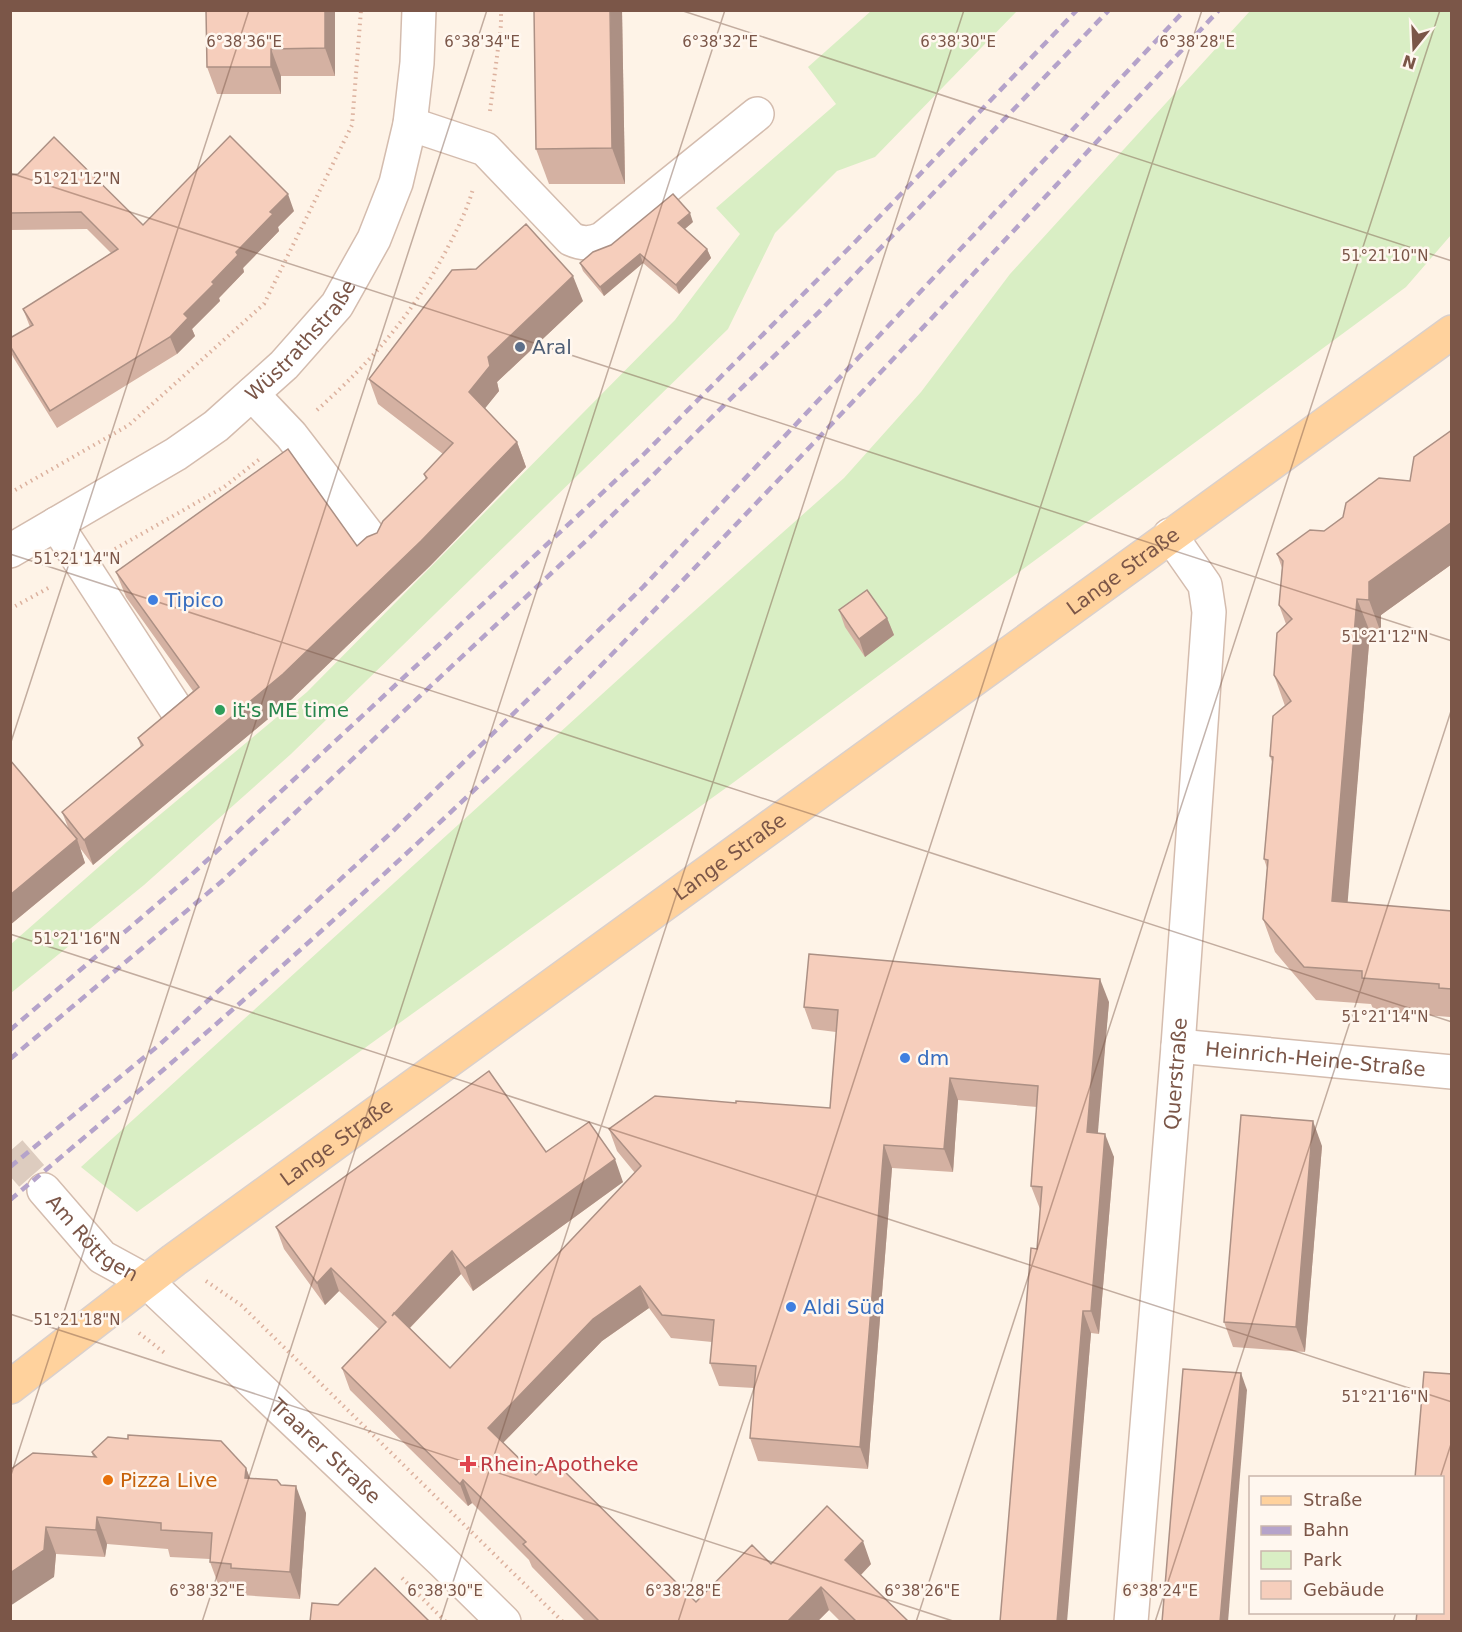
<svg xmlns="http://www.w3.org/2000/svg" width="1462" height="1632" font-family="'DejaVu Sans',sans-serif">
	<rect width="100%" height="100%" fill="#fef3e7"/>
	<!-- green -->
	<g fill="#d9eec4">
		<polygon points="871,11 1017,11 875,157 837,171 775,233 728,329 291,754 144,885 11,993 11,944 126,843 307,692 675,320 740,234 716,208 836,104 808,67"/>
		<polygon points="1250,11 1451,11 1451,235 1406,287 730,785 137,1212 81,1167 665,637 844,478 921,392 1010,274"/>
	</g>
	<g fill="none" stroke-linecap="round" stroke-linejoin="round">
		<!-- minor-tunnel -->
		<polyline stroke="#ddccbf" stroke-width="33" stroke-dasharray="33 16" stroke-linecap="butt" points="10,1151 44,1190"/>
		<!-- minor casing -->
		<g stroke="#d4bcae" stroke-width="36">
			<g id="minor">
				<path d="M 410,124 L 485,149 L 571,239 C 582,244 590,244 602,239 L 757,114"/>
				<polyline points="252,394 291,435 374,543"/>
				<polyline points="56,524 176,709"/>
				<path id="s1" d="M 10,551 L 176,454 L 216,426 L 284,365 L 337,305 L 374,239 L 396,183 L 410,124 L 417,63 L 419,10"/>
				<path id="s2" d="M 1178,1046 L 1452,1072"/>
				<path id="s3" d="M 44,1190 L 102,1257 L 146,1281 L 442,1561 L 504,1622"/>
				<path id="s4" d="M 1131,1622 L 1178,1046 L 1209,612 L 1205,585 L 1170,535"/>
			</g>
		</g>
		<!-- major casing -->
		<g stroke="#dad0cc" stroke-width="36">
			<g id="major">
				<path id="s5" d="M 10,1387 L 174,1260 L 1452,332"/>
			</g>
		</g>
		<!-- path -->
		<g stroke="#dcb19e" stroke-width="4" stroke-dasharray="1.5 4.5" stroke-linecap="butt">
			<polyline points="490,111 501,25 501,10"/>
			<path d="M 317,410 C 373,360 413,314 448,247 C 458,228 467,210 473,189"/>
			<polyline points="10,493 129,425 264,304 352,125 361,10"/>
			<polyline points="115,549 224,487 261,458"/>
			<polyline points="10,609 52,586"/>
			<polyline points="206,1281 241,1305 563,1622"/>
			<polyline points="139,1333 166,1354"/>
			<polyline points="402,1578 446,1622"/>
		</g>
		<!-- minor -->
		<use href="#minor" stroke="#fff" stroke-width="33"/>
		<!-- major -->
		<use href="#major" stroke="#ffd29d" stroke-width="33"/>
		<!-- rail -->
		<g stroke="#b5a3ca" stroke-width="4.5" stroke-dasharray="9 6" stroke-linecap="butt">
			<polyline points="10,1030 189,877 643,455 856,241 1077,10"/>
			<polyline points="10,1059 221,882 589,538 821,310 1109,10"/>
			<polyline points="10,1167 158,1046 270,944 392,832 643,587 1185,10"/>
			<path d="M 10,1200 C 183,1055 352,908 514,752 C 600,669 681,582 764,495 C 917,335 1068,173 1219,10"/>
		</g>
	</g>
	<!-- wall -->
	<g fill="#d4b1a2">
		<polygon points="335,10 335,76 281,76 281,94 217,94 207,67"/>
		<polygon points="622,10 625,184 549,184 536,149"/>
		<polygon points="10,175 143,225 294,211 278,227 279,231 243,268 244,272 219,298 220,301 192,329 195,336 177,354 57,428 13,357 10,350 10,346 30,327 23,309 111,253 87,229 10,230"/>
		<polygon points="693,222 685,229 707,249 711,258 679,294 643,263 604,296 583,271 580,263"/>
		<polygon points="583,301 497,382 499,391 485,408 517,442 526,467 430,566 292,699 93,865 80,848 85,863 10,925 10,760 69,830 62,812 141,747 138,738 193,691 126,597 116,572 357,546 377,533 426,480 424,474 443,454 378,404 369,379"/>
		<polygon points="1452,430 1452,564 1381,615 1381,633 1370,632 1347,902 1452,911 1452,1021 1450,1017 1374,1011 1371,1004 1316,1000 1275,952 1263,919 1267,868 1264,859 1272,762 1270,756 1285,706 1274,675 1286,624 1279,605 1282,568 1277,554 1324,531 1410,481"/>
		<polygon points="839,610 887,618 894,635 865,657 845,627"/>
		<polygon points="1109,1002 1097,1133 1114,1157 1099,1334 1091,1333 1079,1471 1037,1249 1040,1209 1031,1186 1037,1107 958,1100 953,1172 892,1168 868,1469 758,1461 750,1438 754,1388 719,1386 710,1363 712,1342 671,1338 649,1308 602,1341 503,1443 536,1475 696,1602 771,1564 871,1564 861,1575 909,1622 841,1622 829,1610 817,1622 586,1622 532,1567 529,1560 472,1503 468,1506 350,1390 342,1368 379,1329 339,1291 325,1305 284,1249 276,1227 546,1152 623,1182 473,1291 461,1274 410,1328 450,1368 635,1173 617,1151 609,1129 736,1103 830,1108 836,1032 812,1029 804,1007"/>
		<polygon points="1322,1146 1305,1352 1233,1347 1224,1322"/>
		<polygon points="92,1452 246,1468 250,1478 306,1513 300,1599 241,1595 239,1590 220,1589 210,1562 210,1559 170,1557 168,1549 107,1544 105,1557 56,1554 54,1577 10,1470 93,1457"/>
	</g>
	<!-- shaded-wall -->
	<g fill="#ac9084">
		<polygon points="325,10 335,10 335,76 325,48"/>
		<polygon points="610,10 622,10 625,184 612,148"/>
		<polygon points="271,49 281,76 281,94 271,67"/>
		<polygon points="288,194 294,211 278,227 279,231 243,268 244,272 219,298 220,301 192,329 195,336 177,354 170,337 184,314 270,212"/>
		<polygon points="690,213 693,222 681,232 678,223"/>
		<polygon points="707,249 711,258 679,294 676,285"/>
		<polygon points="640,254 643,263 604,296 600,287"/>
		<polygon points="573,276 583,301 497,382 499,391 478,417 469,392 488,357"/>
		<polygon points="517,442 526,467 430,566 292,699 93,865 84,840"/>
		<polygon points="1452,522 1452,564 1381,615 1381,633 1369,600 1369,582"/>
		<polygon points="1357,599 1370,632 1345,934 1332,901"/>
		<polygon points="887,618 894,635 865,657 859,639"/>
		<polygon points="77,839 85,863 10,925 10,895"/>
		<polygon points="1100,979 1109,1002 1096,1155 1087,1132"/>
		<polygon points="950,1078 958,1100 953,1172 944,1149"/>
		<polygon points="1313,1121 1322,1146 1305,1352 1296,1327"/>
		<polygon points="1105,1134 1114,1157 1099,1334 1091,1311"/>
		<polygon points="884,1145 892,1168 868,1469 860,1447"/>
		<polygon points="615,1159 623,1182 473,1291 465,1268"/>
		<polygon points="452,1251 461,1274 400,1338 392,1316"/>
		<polygon points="331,1268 339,1291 325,1305 317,1283"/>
		<polygon points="640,1286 649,1308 602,1341 496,1450 488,1428 593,1319"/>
		<polygon points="1083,1311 1091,1333 1067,1622 1057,1622"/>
		<polygon points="1241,1373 1247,1390 1228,1622 1220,1622"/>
		<polygon points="246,1468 256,1495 245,1478"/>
		<polygon points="463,1480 472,1503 468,1506 460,1484"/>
		<polygon points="296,1486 306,1513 300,1599 290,1572"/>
		<polygon points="97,1517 107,1544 105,1557 96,1530"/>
		<polygon points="46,1527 56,1554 54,1577 10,1606 10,1573"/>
		<polygon points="863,1541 871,1564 853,1583 845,1560"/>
		<polygon points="821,1587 829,1610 817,1622 787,1622"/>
	</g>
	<!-- building -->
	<g fill="#f6cebc" stroke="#ac9084" stroke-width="1.5">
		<polygon points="206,10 325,10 325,48 271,49 271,67 207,67"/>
		<polygon points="534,10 610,10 612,148 536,149"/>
		<polygon points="230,136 288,194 270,212 273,214 236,252 238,255 212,282 214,284 184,314 188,318 170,337 50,411 10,346 10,338 33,325 23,309 118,249 81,212 10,213 10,175 18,174 54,137 143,225"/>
		<polygon points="673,194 690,213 678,223 707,249 676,285 640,254 600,287 580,263 593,252 611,245"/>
		<polygon points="526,224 573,276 488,357 490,366 469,392 517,442 421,541 283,674 84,840 62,812 143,745 138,738 199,687 116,572 288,449 357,546 367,537 377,533 383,521 427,478 424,474 453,443 369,379 452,270 476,269"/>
		<polygon points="1452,430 1452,522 1369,582 1369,600 1357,599 1332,901 1452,911 1452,989 1439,988 1439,984 1362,978 1362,971 1304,967 1263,919 1268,860 1264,859 1273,757 1270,756 1273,716 1291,701 1274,675 1277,633 1292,619 1279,605 1283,561 1277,554 1310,530 1324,531 1343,517 1346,503 1379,478 1410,481 1414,457"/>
		<polygon points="867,590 887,618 859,639 839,610"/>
		<polygon points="10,760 77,839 10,895"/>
		<polygon points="809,954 1100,979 1087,1132 1105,1134 1091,1311 1083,1311 1057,1622 1000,1622 1031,1248 1037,1249 1042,1187 1031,1186 1038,1086 950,1078 944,1149 884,1145 860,1447 750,1438 756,1366 710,1363 714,1320 662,1315 640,1286 593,1319 488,1428 536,1475 552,1459 696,1602 752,1545 771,1564 827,1506 863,1541 845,1560 909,1622 857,1622 821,1587 787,1622 600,1622 523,1544 526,1542 463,1480 460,1484 342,1368 386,1322 331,1268 317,1283 276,1227 489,1071 546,1152 589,1122 615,1159 465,1268 452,1251 392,1316 394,1313 450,1368 641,1166 609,1129 655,1096 736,1103 736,1101 830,1108 838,1010 804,1007"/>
		<polygon points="1241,1115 1313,1121 1296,1327 1224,1322"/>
		<polygon points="1183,1369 1241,1373 1220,1622 1162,1622"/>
		<polygon points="1424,1372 1452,1374 1452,1622 1416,1622 1417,1612 1443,1612 1443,1478 1415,1478"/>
		<polygon points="128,1435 221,1441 246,1468 245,1478 277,1480 281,1485 296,1486 290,1572 231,1568 231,1564 210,1562 212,1533 161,1530 161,1523 97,1517 96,1530 46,1527 44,1550 10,1573 10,1470 33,1453 96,1457 92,1452 108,1437 128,1439"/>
		<polygon points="375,1568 430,1622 310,1622 312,1603 338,1605"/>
	</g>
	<!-- ticks -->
	<path fill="none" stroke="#7b5648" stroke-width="1.5" stroke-opacity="0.45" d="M 680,10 L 1452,261M 10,11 L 11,10M 10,173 L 1452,641M 10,554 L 1452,1022M 10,745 L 249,10M 10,934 L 1452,1402M 10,1314 L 956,1622M 10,1478 L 487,10M 1440,1478 L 1452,1441M 202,1622 L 725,10M 440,1622 L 964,10M 678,1622 L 1202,10M 916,1622 L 1440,10M 1155,1622 L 1452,708M 1393,1622 L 1396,1612"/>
	<!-- markers -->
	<circle fill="#5c6f8a" stroke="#fff7ef" stroke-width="2" cx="520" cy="347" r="6"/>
	<g fill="#3f7fe0" stroke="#fff7ef" stroke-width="2">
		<circle cx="153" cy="600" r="6"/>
		<circle cx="905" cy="1058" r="6"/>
		<circle cx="791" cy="1307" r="6"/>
	</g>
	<circle fill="#2e9e5b" stroke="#fff7ef" stroke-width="2" cx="220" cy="710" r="6"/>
	<path fill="#e0444e" stroke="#fff7ef" stroke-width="2" d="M465 1455h6v6h6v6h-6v6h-6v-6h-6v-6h6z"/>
	<circle fill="#e8710a" stroke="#fff7ef" stroke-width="2" cx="108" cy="1480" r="6"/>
	<g text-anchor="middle" stroke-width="5" stroke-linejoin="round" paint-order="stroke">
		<!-- street labels -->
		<g font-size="20" fill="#7b5648" stroke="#fff7ef">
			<text dy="7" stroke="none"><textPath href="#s1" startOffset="362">Wüstrathstraße</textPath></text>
			<text dy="7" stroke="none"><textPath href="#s5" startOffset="1380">Lange Straße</textPath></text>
			<text dy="7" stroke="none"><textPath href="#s5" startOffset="894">Lange Straße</textPath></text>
			<text dy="7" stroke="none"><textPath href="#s2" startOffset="138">Heinrich-Heine-Straße</textPath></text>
			<text dy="7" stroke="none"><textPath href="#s4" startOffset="550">Querstraße</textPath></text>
			<text dy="7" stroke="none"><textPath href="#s5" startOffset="408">Lange Straße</textPath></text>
			<text dy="7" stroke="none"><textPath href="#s3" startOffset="69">Am Röttgen</textPath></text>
			<text dy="7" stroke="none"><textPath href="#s3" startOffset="386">Traarer Straße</textPath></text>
		</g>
		<!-- service labels -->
		<g font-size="20" fill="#4e5e75" stroke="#fff7ef" text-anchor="start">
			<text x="532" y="354">Aral</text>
		</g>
		<!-- shop labels -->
		<g font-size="20" fill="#366cbe" stroke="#fff7ef" text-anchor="start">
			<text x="165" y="607">Tipico</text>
			<text x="917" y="1065">dm</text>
			<text x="803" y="1314">Aldi Süd</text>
		</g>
		<!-- leisure labels -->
		<g font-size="20" fill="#27864d" stroke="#fff7ef" text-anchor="start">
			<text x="232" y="717">it's ME time</text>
		</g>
		<!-- health labels -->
		<g font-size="20" fill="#be3a42" stroke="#fff7ef" text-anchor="start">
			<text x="480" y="1471">Rhein-Apotheke</text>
		</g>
		<!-- food labels -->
		<g font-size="20" fill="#c56008" stroke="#fff7ef" text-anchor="start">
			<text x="120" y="1487">Pizza Live</text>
		</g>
	</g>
	<g font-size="15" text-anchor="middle" fill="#7b5648" stroke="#fff7ef" stroke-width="5" stroke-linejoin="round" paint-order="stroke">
		<text x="244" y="47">6°38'36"E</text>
		<text x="482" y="47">6°38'34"E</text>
		<text x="720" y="47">6°38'32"E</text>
		<text x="958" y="47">6°38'30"E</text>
		<text x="1197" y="47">6°38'28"E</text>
		<text x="77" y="184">51°21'12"N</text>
		<text x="1385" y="261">51°21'10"N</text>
		<text x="77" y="564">51°21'14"N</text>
		<text x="1385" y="642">51°21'12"N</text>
		<text x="77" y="944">51°21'16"N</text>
		<text x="1385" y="1022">51°21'14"N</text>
		<text x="77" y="1325">51°21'18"N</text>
		<text x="1385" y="1402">51°21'16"N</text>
		<text x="207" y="1596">6°38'32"E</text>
		<text x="445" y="1596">6°38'30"E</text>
		<text x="683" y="1596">6°38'28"E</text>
		<text x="922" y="1596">6°38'26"E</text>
		<text x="1160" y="1596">6°38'24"E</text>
	</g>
	<!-- border -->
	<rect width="1462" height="1632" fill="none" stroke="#7b5648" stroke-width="24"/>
	<!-- legend -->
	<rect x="1249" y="1476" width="195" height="138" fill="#fff7ef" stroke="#cab7ac" stroke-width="1.5"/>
	<rect x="1261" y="1496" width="30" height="9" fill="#ffd29d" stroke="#cab7ac" stroke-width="1.5"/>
	<text x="1303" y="1506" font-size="18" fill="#7b5648">Straße</text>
	<rect x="1261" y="1526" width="30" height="9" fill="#b5a3ca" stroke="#cab7ac" stroke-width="1.5"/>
	<text x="1303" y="1536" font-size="18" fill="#7b5648">Bahn</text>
	<rect x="1261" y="1551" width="30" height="18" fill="#d9eec4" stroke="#cab7ac" stroke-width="1.5"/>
	<text x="1303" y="1566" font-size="18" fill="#7b5648">Park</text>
	<rect x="1261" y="1581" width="30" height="18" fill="#f6cebc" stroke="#cab7ac" stroke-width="1.5"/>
	<text x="1303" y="1596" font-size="18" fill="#7b5648">Gebäude</text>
	<!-- north arrow -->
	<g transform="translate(1414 48) rotate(198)" stroke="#fff7ef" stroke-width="4.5" paint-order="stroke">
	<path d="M0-4.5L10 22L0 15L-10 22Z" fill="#7b5648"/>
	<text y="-9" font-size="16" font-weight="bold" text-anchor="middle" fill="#7b5648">N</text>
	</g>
</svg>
